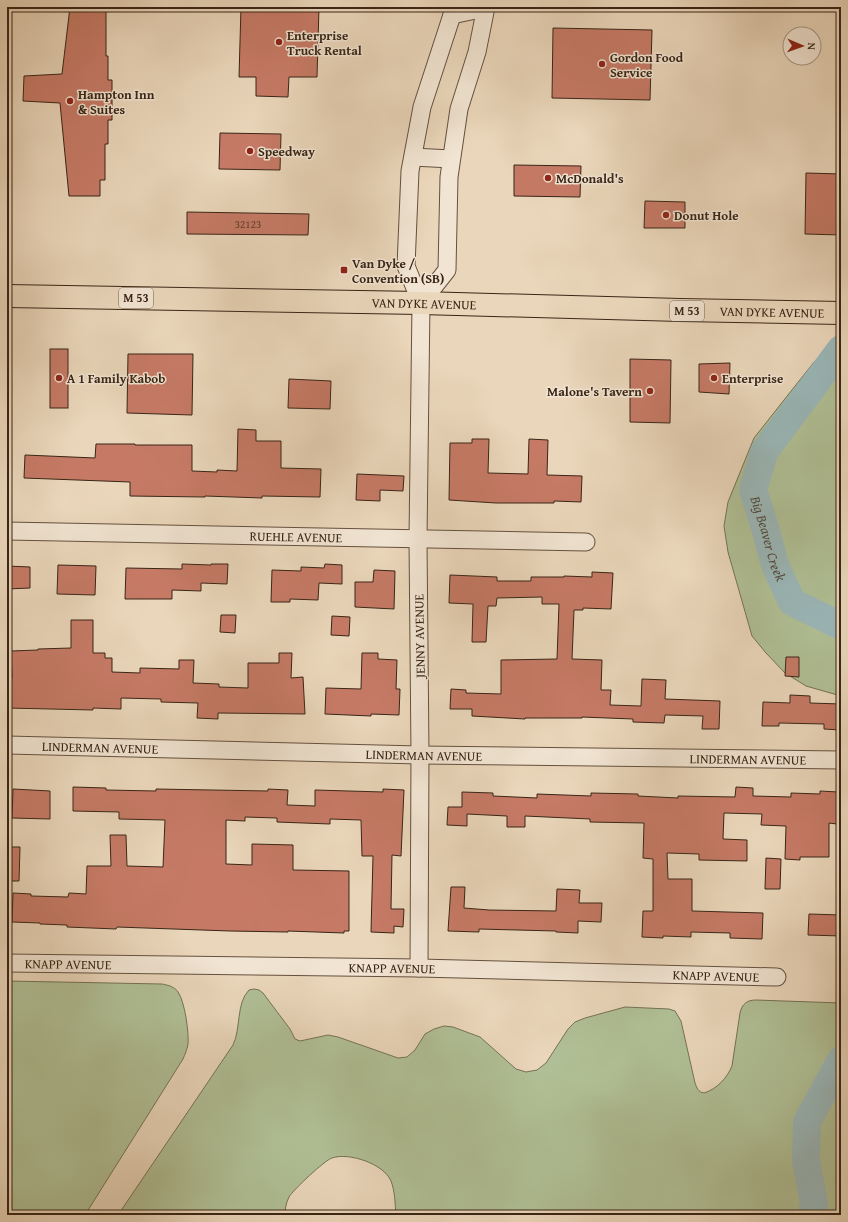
<svg xmlns="http://www.w3.org/2000/svg" width="848" height="1222" font-family="'Gentium Book Plus',serif">
	<rect width="100%" height="100%" fill="#ead6ba"/>
	<filter id="stains"><feTurbulence type="fractalNoise" baseFrequency=".005" numOctaves="4"/><feColorMatrix values="0 0 0 0 .2 0 0 0 0 .09 0 0 0 0 .02 0 0 0 .5 -.17"/></filter>
	<radialGradient id="worn" r=".72"><stop offset=".6" stop-color="#630" stop-opacity="0"/><stop offset="1" stop-color="#630" stop-opacity=".3"/></radialGradient>
	<!-- green -->
	<g fill="#b0bf95" stroke="#747256">
		<polygon points="824,357 841,357 841,696 806,686 785,673 766,653 752,636 728,552 724,526 728,502 754,438 814,362 819,358"/>
		<path d="M 7,981 L 162,984 C 168,985 175,987 178,992 C 185,1002 189,1033 188,1044 C 187,1050 185,1054 183,1059 L 85,1215 L 7,1215 Z"/>
		<path d="M 254,989 L 259,990 L 263,993 L 290,1029 L 295,1039 L 300,1041 L 328,1035 L 338,1037 L 398,1058 L 407,1057 L 415,1050 L 425,1034 L 434,1029 L 444,1026 L 453,1027 L 480,1037 L 516,1069 L 526,1072 L 537,1070 L 546,1063 L 568,1029 L 575,1022 L 585,1018 L 625,1007 L 669,1009 L 675,1011 L 681,1021 L 695,1083 C 697,1088 698,1092 704,1093 C 717,1089 727,1078 732,1066 L 740,1013 C 742,1004 747,1000 756,1000 L 841,1003 L 841,1215 L 396,1215 C 395,1204 395,1191 391,1181 C 384,1164 349,1152 332,1158 C 325,1160 293,1190 289,1197 C 286,1203 285,1209 285,1215 L 118,1215 L 233,1045 C 241,1029 236,1003 249,990 Z"/>
	</g>
	<g fill="none" stroke-linecap="round" stroke-linejoin="round">
		<!-- river -->
		<g stroke="#9ab7b8" stroke-width="28">
			<path id="s1" d="M 841,349 L 764,452 L 753,490 L 766,531 L 775,565 L 792,602 L 841,626"/>
			<polyline points="811,1215 814,1203 806,1161 807,1122 841,1060"/>
		</g>
	</g>
	<!-- building -->
	<g fill="#c67a66" stroke="#392516">
		<polygon points="70,7 99,7 99,10 106,10 106,56 108,56 108,80 112,80 112,120 108,120 108,144 105,144 105,180 100,180 100,196 69,196 60,103 23,101 24,76 62,74"/>
		<polygon points="241,7 319,7 317,77 289,77 288,97 256,96 256,77 239,77"/>
		<polygon points="553,28 652,30 650,100 552,98"/>
		<polygon points="220,133 281,134 280,170 219,169"/>
		<polygon points="514,165 581,166 580,197 514,196"/>
		<polygon points="806,173 841,174 841,235 805,234"/>
		<polygon points="645,201 685,202 685,228 644,228"/>
		<polygon points="187,212 309,214 308,235 187,234"/>
		<rect x="50" y="349" width="18" height="59"/>
		<polygon points="128,354 193,354 192,415 127,413"/>
		<polygon points="630,359 671,360 670,423 630,422"/>
		<polygon points="730,363 729,394 699,392 699,364"/>
		<polygon points="289,379 331,381 330,409 288,408"/>
		<polygon points="238,429 256,430 256,441 281,441 281,468 321,469 320,497 262,496 262,498 205,496 205,497 130,496 130,482 24,478 25,455 95,458 96,444 135,444 135,445 192,445 192,471 217,472 217,470 237,471"/>
		<polygon points="472,439 489,439 488,473 528,474 529,439 548,440 547,475 582,476 581,502 554,501 554,503 496,503 449,500 450,443 472,443"/>
		<polygon points="357,474 404,476 403,491 380,490 380,501 356,500"/>
		<polygon points="182,564 211,565 211,564 228,564 227,584 201,583 201,591 172,590 172,599 125,599 126,568 182,569"/>
		<polygon points="325,564 342,565 342,584 319,583 318,600 290,599 290,602 271,602 272,570 301,571 301,567 324,568"/>
		<polygon points="58,565 96,566 95,595 57,594"/>
		<polygon points="7,566 30,567 30,588 7,589"/>
		<polygon points="374,570 395,571 394,609 355,607 355,582 373,582"/>
		<polygon points="592,572 613,573 611,609 583,608 583,610 574,610 572,659 602,660 601,690 611,690 610,705 641,706 642,679 666,680 665,699 720,701 719,729 702,729 703,716 665,715 664,723 633,722 633,719 582,717 582,718 525,718 525,719 472,716 472,709 450,709 451,689 466,690 466,693 501,694 501,660 557,659 559,604 542,604 542,597 497,598 496,606 488,606 486,642 472,642 473,604 449,603 450,575 497,577 497,581 531,581 531,577 564,577 564,576 592,577"/>
		<polygon points="221,615 236,615 235,633 220,632"/>
		<polygon points="332,616 350,617 349,636 331,635"/>
		<polygon points="71,620 93,620 93,653 105,653 105,658 112,658 112,672 140,673 140,668 179,669 179,660 194,660 193,683 219,684 219,687 248,688 248,663 279,663 279,653 292,653 291,678 303,677 305,714 218,713 218,719 197,718 198,703 161,702 161,699 121,698 121,709 93,708 93,710 7,708 7,678 12,678 11,651 38,650 38,649 71,648"/>
		<polygon points="362,653 378,653 378,659 397,660 396,689 400,689 399,715 371,714 371,716 325,714 326,688 361,689"/>
		<polygon points="786,657 799,657 799,677 785,676"/>
		<polygon points="790,695 810,696 810,703 841,704 841,730 824,729 824,724 779,723 779,726 762,726 763,702 790,703"/>
		<polygon points="73,787 106,788 106,790 156,791 156,789 268,791 268,789 288,790 287,805 315,806 315,790 383,792 383,789 404,790 401,856 392,855 391,909 404,909 403,927 394,926 394,933 371,932 373,856 362,856 361,820 330,819 330,824 277,822 277,818 245,817 245,821 226,820 226,864 252,865 252,844 293,845 293,870 349,871 349,931 344,931 344,933 288,931 288,932 230,931 117,927 116,929 67,927 67,925 40,924 40,923 12,922 13,893 31,894 31,896 68,897 69,893 86,894 87,866 111,866 110,835 126,835 127,866 163,867 165,820 119,819 119,812 73,811"/>
		<polygon points="736,787 753,788 753,796 791,797 791,793 820,794 820,791 838,792 837,824 829,823 829,857 800,857 800,860 785,859 786,826 761,825 762,814 724,813 723,839 747,840 747,861 699,860 699,854 667,853 668,879 692,879 692,911 763,913 762,939 730,938 730,933 691,932 691,937 663,936 663,938 642,937 643,911 653,911 653,859 643,858 644,823 590,822 590,819 525,816 525,827 507,827 507,816 467,814 467,826 447,825 448,807 462,807 462,792 493,793 493,796 537,798 537,794 591,796 591,793 638,794 638,796 678,798 678,796 735,797"/>
		<polygon points="13,789 50,791 50,819 12,818"/>
		<polygon points="7,847 20,847 19,881 7,881"/>
		<polygon points="766,858 781,859 780,889 765,889"/>
		<polygon points="451,887 465,887 464,908 489,910 556,911 557,889 580,890 579,903 602,903 601,922 578,921 578,933 556,932 556,931 479,929 479,932 448,931"/>
		<polygon points="809,914 841,915 841,936 808,935"/>
	</g>
	<g fill="none" stroke-linecap="round" stroke-linejoin="round">
		<!-- minor casing -->
		<g stroke="#65513f" stroke-width="19">
			<g id="minor">
				<polyline points="452,15 485,8"/>
				<polyline points="413,157 451,159"/>
				<polyline points="421,303 447,270 449,177 459,109 477,52 486,7"/>
				<path id="s2" d="M 7,531 L 586,542"/>
				<path id="s3" d="M 7,745 L 420,755 L 841,760"/>
				<path id="s4" d="M 7,963 L 419,968 L 777,977"/>
				<polyline points="419,968 420,755 418,539 421,303 406,266 410,171 422,107 452,15 453,7"/>
			</g>
		</g>
		<!-- major casing -->
		<g stroke="#392516" stroke-width="24">
			<g id="major">
				<path id="s5" d="M 7,296 L 421,303 L 680,310 L 841,313"/>
			</g>
		</g>
		<!-- minor -->
		<use href="#minor" stroke="#f1e4d2" stroke-width="17"/>
		<!-- major -->
		<use href="#major" stroke="#ead6ba" stroke-width="22"/>
	</g>
	<!-- markers -->
	<g fill="#8f2418" stroke="#f1e4d2" stroke-width="1.5">
		<circle cx="279" cy="42" r="4"/>
		<circle cx="602" cy="64" r="4"/>
		<circle cx="70" cy="101" r="4"/>
		<circle cx="250" cy="151" r="4"/>
		<circle cx="548" cy="178" r="4"/>
		<circle cx="666" cy="215" r="4"/>
		<rect x="340" y="266" width="8" height="8" rx="2"/>
		<circle cx="59" cy="378" r="4"/>
		<circle cx="714" cy="378" r="4"/>
		<circle cx="650" cy="391" r="4"/>
	</g>
	<g text-anchor="middle" stroke-width="3" stroke-linejoin="round" paint-order="stroke">
		<!-- number labels -->
		<g font-size="11" fill="#5c3a2a">
			<text x="248" y="228">32123</text>
		</g>
		<!-- shield labels -->
		<g fill="#f1e4d2" stroke="#705e4e" stroke-width="1">
			<rect x="119" y="288" width="34" height="20" rx="3"/>
			<rect x="670" y="301" width="34" height="20" rx="3"/>
		</g>
		<g font-size="12" font-weight="bold" fill="#392516">
			<text x="136" y="302">M 53</text>
			<text x="687" y="315">M 53</text>
		</g>
		<!-- poi labels -->
		<g font-size="13" font-weight="bold" fill="#392516" stroke="#f1e4d2" text-anchor="start">
			<text x="287" y="40">Enterprise<tspan x="287" dy="15">Truck Rental</tspan></text>
			<text x="610" y="62">Gordon Food<tspan x="610" dy="15">Service</tspan></text>
			<text x="78" y="99">Hampton Inn<tspan x="78" dy="15">&amp; Suites</tspan></text>
			<text x="258" y="156">Speedway</text>
			<text x="556" y="183">McDonald's</text>
			<text x="674" y="220">Donut Hole</text>
			<text x="352" y="268">Van Dyke /<tspan x="352" dy="15">Convention (SB)</tspan></text>
			<text x="67" y="383">A 1 Family Kabob</text>
			<text x="722" y="383">Enterprise</text>
			<text x="642" y="396" text-anchor="end">Malone's Tavern</text>
		</g>
		<!-- street labels -->
		<g font-size="13" fill="#392516" stroke="#f1e4d2">
			<text dy="5" stroke="none"><textPath href="#s5" startOffset="417">VAN DYKE AVENUE</textPath></text>
			<text dy="5" stroke="none"><textPath href="#s5" startOffset="765">VAN DYKE AVENUE</textPath></text>
			<text dy="5" stroke="none"><textPath href="#s2" startOffset="289">RUEHLE AVENUE</textPath></text>
			<text transform="translate(419 636) rotate(-91)" y="5">JENNY AVENUE</text>
			<text dy="5" stroke="none"><textPath href="#s3" startOffset="93">LINDERMAN AVENUE</textPath></text>
			<text dy="5" stroke="none"><textPath href="#s3" startOffset="417">LINDERMAN AVENUE</textPath></text>
			<text dy="5" stroke="none"><textPath href="#s3" startOffset="741">LINDERMAN AVENUE</textPath></text>
			<text dy="5" stroke="none"><textPath href="#s4" startOffset="61">KNAPP AVENUE</textPath></text>
			<text dy="5" stroke="none"><textPath href="#s4" startOffset="385">KNAPP AVENUE</textPath></text>
			<text dy="5" stroke="none"><textPath href="#s4" startOffset="709">KNAPP AVENUE</textPath></text>
		</g>
		<!-- water labels -->
		<g font-size="14" font-style="italic" fill="#514a3e" stroke="#f1e4d2">
			<text dy="5" stroke="none"><textPath href="#s1" startOffset="219">Big Beaver Creek</textPath></text>
		</g>
	</g>
	<!-- margin -->
	<rect width="848" height="1222" fill="none" stroke="#ead6ba" stroke-width="24"/>
	<rect x="8" y="8" width="832" height="1206" fill="none" stroke="#392516" stroke-width="2"/>
	<rect x="12" y="12" width="824" height="1198" fill="none" stroke="#392516"/>
	<!-- north arrow -->
	<g transform="translate(802 46) rotate(92)"><circle r="19" fill="#f1e4d2" stroke="#a79887"/>
	<path d="M0-3L7 15L0 10L-7 15Z" fill="#8f2418"/>
	<text y="-6" font-size="11" font-weight="bold" text-anchor="middle" fill="#392516">N</text>
	</g>
	<rect width="100%" height="100%" filter="url(#stains)"/>
	<rect width="100%" height="100%" fill="url(#worn)"/>
</svg>
